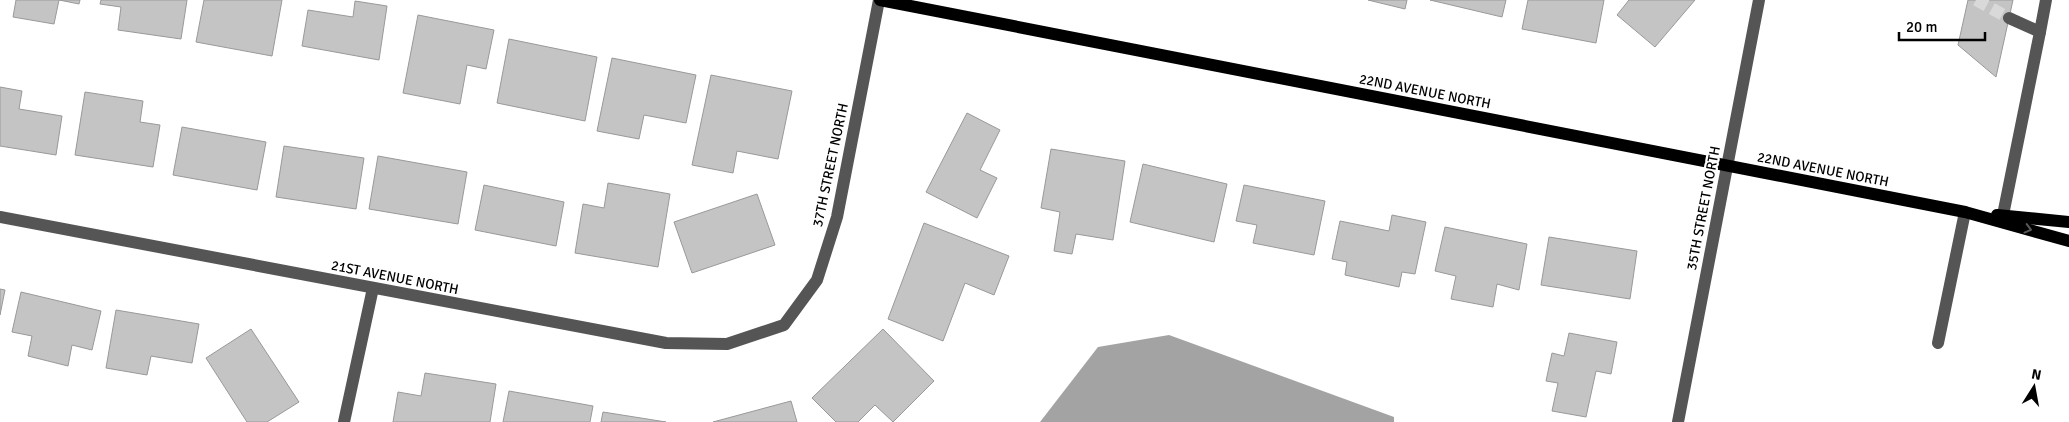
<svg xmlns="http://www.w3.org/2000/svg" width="2069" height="422" font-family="Signika,sans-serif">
	<rect width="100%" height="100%" fill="#fff"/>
	<!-- water -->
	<polygon fill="#a3a3a3" points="1169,335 1394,417 1394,422 1040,422 1098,347"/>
	<!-- building -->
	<g fill="#c4c4c4" stroke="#999">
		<polygon points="16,0 59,0 54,24 13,17"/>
		<polygon points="59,0 80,0 79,4"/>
		<polygon points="101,0 187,0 181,39 118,30 121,7 100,4"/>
		<polygon points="204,0 282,0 272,56 196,42"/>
		<polygon points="1368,0 1407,0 1405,9"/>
		<polygon points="1430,0 1506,0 1502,17"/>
		<polygon points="1528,0 1604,0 1596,43 1522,29"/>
		<polygon points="1629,0 1695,0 1655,47 1617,15"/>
		<polygon points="1968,0 2013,0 1996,77 1958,45"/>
		<polygon points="355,1 387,6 379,60 302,46 308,10 353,17"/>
		<polygon points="418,15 494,30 486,69 467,65 460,104 403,93"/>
		<polygon points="509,39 597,57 585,121 497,103"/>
		<polygon points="612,58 696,75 686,123 644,115 639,139 597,131"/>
		<polygon points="711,75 792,91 778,159 737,151 733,173 692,165"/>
		<polygon points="0,87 22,91 19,109 62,116 56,155 0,146"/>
		<polygon points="85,92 143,101 140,122 160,125 153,167 75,155"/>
		<polygon points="967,113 1000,130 980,170 997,178 977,218 926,192"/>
		<polygon points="182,127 266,142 257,190 173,175"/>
		<polygon points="284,146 364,158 356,209 276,197"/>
		<polygon points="1051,149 1125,161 1113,240 1076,234 1072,254 1054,251 1060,212 1041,208"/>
		<polygon points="378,156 467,172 458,224 369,209"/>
		<polygon points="1143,164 1227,184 1214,242 1130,222"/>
		<polygon points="608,183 670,194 658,267 575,253 583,204 604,208"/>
		<polygon points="484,185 564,202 556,246 475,230"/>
		<polygon points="1244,185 1325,201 1314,255 1253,243 1257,225 1236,221"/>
		<polygon points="757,194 775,245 692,273 674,222"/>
		<polygon points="1392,215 1426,222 1415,274 1402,272 1399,287 1345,275 1347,262 1332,259 1340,221 1389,231"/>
		<polygon points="924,223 1009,256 994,295 965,283 943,341 888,319"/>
		<polygon points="1445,227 1527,244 1519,290 1497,284 1493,307 1451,299 1456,276 1435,271"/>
		<polygon points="1549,237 1637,251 1630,299 1541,285"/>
		<polygon points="0,289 5,290 0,315"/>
		<polygon points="21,292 101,311 92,350 72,345 68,366 28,356 32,336 12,332"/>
		<polygon points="116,310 199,324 192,363 151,356 147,375 106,368"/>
		<polygon points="251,329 299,402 267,422 247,422 206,358"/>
		<polygon points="883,329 934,381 893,422 875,405 858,422 836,422 812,398"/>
		<polygon points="1569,333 1617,342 1611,374 1596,371 1586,417 1552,411 1558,383 1546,381 1552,353 1564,356"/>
		<polygon points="425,373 496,384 490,422 393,422 398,392 421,396"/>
		<polygon points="509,391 593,406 590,422 503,422"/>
		<polygon points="791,401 797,422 713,422"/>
		<polygon points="603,412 666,422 601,422"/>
	</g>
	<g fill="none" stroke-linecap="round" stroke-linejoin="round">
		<!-- minor-tunnel -->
		<polyline stroke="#d9d9d9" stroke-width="12" stroke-dasharray="12 6" stroke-linecap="butt" points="1976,0 2009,18"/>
		<!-- minor -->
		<g stroke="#555" stroke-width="12">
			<polyline points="2040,32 2046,0"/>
			<polyline points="2003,215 2040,32 2009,18"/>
			<polyline points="0,217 666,343 727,344 784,325 817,280 837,217 879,0"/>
			<polyline points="1938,343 1965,212"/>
			<polyline points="344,422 373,288"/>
			<polyline points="1678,422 1759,0"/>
		</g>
		<!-- major -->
		<g stroke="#000" stroke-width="12">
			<polyline points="880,0 1965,212 2069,241"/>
			<polyline points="1997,215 2069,222"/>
		</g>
	</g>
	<!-- one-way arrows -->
	<defs><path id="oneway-chevron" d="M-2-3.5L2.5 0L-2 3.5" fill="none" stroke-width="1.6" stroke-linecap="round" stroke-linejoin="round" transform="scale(1.25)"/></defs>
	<use stroke="#595959" href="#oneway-chevron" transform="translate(2028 229) rotate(15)"/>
	<g text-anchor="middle" stroke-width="4.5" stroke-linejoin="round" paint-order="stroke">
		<!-- street labels -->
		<g font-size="14" fill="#000" stroke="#fff">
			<text transform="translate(1425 91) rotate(11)" y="5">22ND AVENUE NORTH</text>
			<text transform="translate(830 165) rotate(-78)" y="5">37TH STREET NORTH</text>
			<text transform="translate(1823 169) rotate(11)" y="5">22ND AVENUE NORTH</text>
			<text transform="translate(1703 208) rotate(-79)" y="5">35TH STREET NORTH</text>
			<text transform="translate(395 277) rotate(11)" y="5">21ST AVENUE NORTH</text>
		</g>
	</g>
	<!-- north arrow -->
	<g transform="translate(2034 387) rotate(11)" stroke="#ffffff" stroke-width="4" paint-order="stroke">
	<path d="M0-4L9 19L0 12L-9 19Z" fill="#000000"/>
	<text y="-8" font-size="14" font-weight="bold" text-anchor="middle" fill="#000000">N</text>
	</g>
	<!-- scale -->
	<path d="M1899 32v8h86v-8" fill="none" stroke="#000000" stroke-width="2.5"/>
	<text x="1906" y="32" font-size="15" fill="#000000" stroke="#ffffff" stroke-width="4" paint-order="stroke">20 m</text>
</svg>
